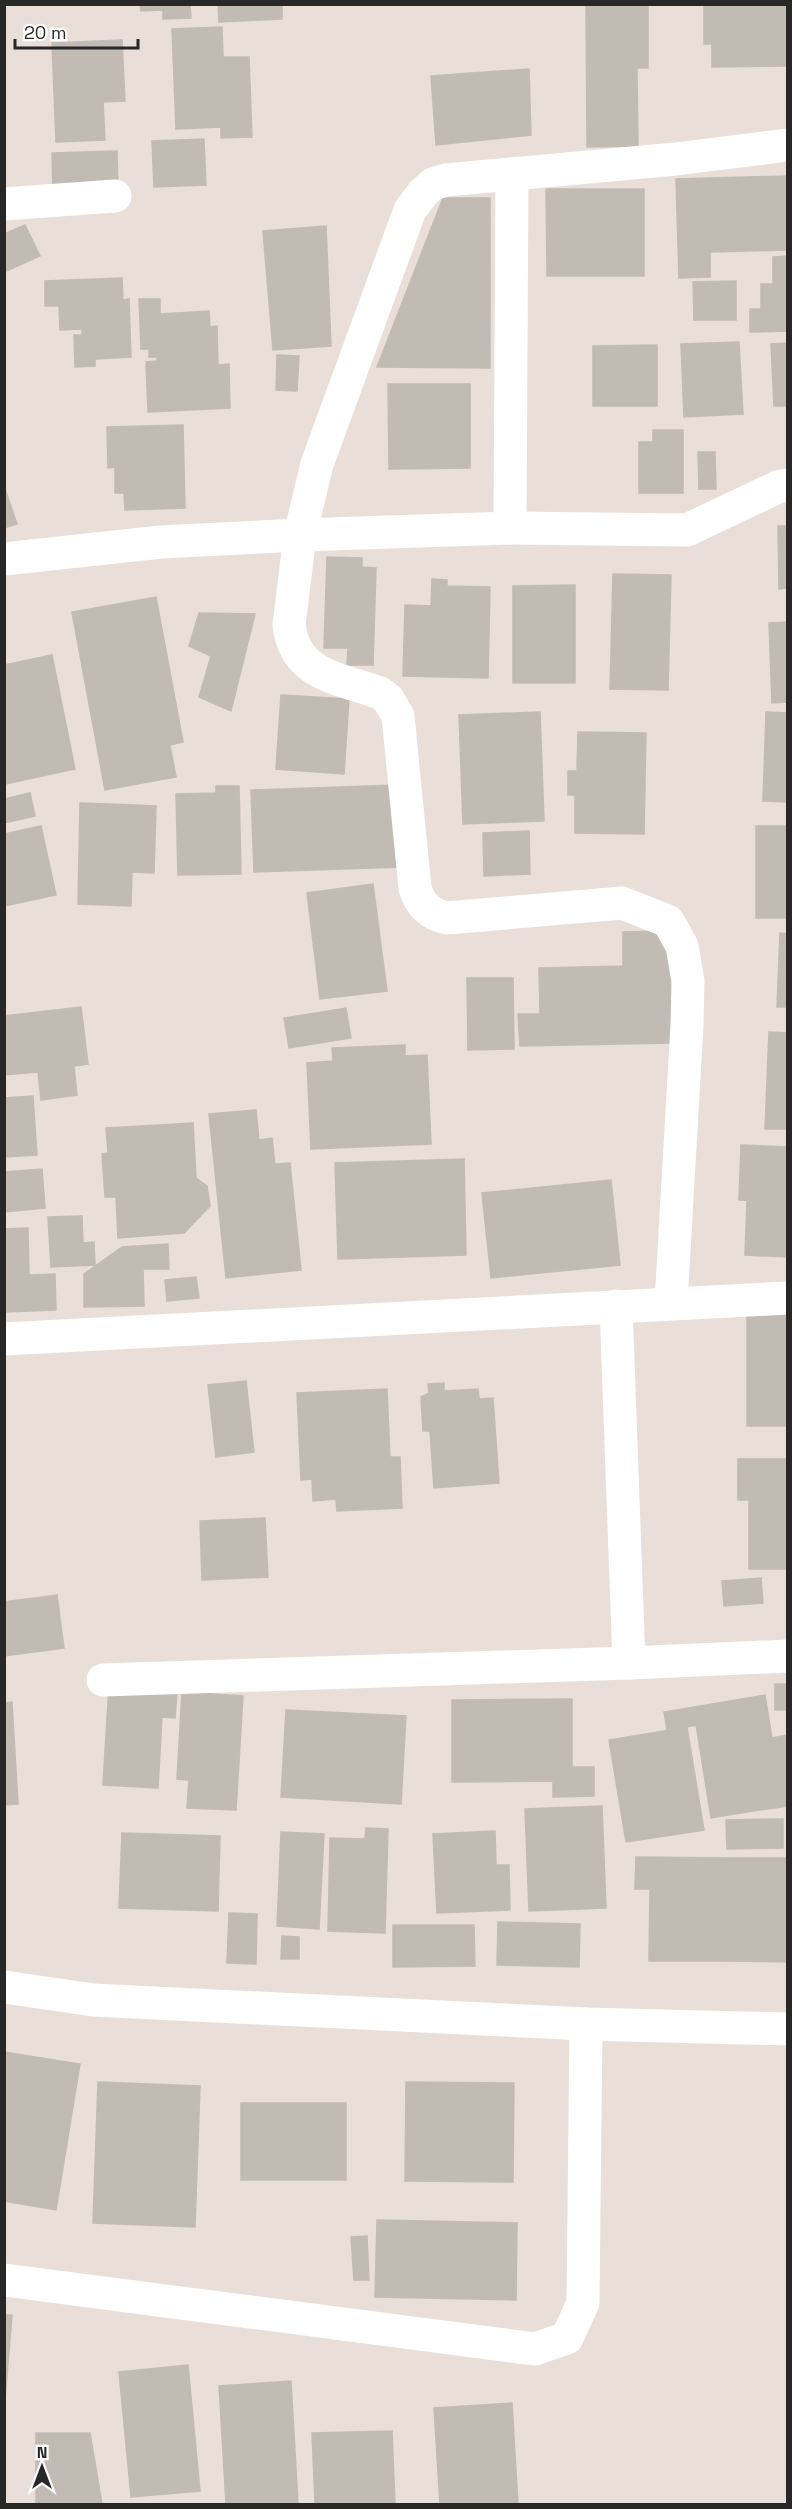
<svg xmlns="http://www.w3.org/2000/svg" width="792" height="2509" font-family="'Space Grotesk',sans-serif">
	<rect width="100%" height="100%" fill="#e9dfd8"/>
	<!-- building -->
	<g fill="#c1bbb4" stroke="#c4bbb2" stroke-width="1.5">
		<polygon points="140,4 201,4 190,5 191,18 163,19 163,10 141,11"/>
		<polygon points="218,4 282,4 282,19 219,22"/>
		<polygon points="586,4 648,4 648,68 637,68 638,146 587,147"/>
		<polygon points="704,4 788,4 788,66 712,67 712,44 704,44"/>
		<polygon points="222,27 223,57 249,57 252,137 221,138 221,127 176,129 172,29"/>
		<polygon points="122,40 125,101 103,102 105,140 56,142 52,43"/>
		<polygon points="529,69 531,135 436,145 431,76"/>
		<polygon points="204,139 206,185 154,187 152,141"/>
		<polygon points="117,151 118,190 53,191 52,153"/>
		<polygon points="787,176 788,250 710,252 710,277 679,278 676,179"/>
		<polygon points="546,189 644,189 644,276 547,276"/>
		<polygon points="443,198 490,198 490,368 377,367"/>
		<polygon points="25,225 40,256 4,272 4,234"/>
		<polygon points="326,226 331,346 273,350 263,231"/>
		<polygon points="788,256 788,331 750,332 750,309 761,309 761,284 773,284 773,257"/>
		<polygon points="122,278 123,300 129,299 131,357 95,359 95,366 75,367 74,335 82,335 82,329 60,330 59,306 45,306 45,281"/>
		<polygon points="736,281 736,320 694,320 693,282"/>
		<polygon points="139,299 160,299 160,314 209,311 210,327 217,326 218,365 229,364 230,408 148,412 146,362 157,361 157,357 149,357 149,349 141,349"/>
		<polygon points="739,342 743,414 684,417 681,344"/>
		<polygon points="788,343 788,406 774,406 771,344"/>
		<polygon points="657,345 657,406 593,406 593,346"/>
		<polygon points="277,355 299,356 297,391 276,390"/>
		<polygon points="388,384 470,384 470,468 389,469"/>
		<polygon points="183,425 185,508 125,510 124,493 115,493 115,467 108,468 107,427"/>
		<polygon points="653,430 683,430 683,493 639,493 639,442 653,442"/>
		<polygon points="698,452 715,452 716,489 699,489"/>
		<polygon points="4,486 17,524 4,528"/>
		<polygon points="778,526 788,526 788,588 779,589"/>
		<polygon points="327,557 362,558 362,567 376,568 373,665 347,665 348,648 324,648"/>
		<polygon points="613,574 671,575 668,690 610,689"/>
		<polygon points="432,579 447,580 447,586 490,587 488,678 403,676 405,605 431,606"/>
		<polygon points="575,585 575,683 513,683 513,586"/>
		<polygon points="156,597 183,742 170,745 176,777 105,790 72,612"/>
		<polygon points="199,613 255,614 231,711 199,697 211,656 189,646"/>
		<polygon points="788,622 788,702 772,703 769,623"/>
		<polygon points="52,655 75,769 5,784 4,665"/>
		<polygon points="281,695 349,699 344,774 276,769"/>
		<polygon points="540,712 544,821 463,824 459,715"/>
		<polygon points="766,712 788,713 788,802 763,801"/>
		<polygon points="578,732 646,733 644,834 575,833 575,795 568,795 568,771 577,771"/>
		<polygon points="398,785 401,867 254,872 251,790"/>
		<polygon points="216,786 239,786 241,874 178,875 176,794 216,793"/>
		<polygon points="30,793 35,816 4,823 4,799"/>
		<polygon points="80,803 134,805 131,906 78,904"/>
		<polygon points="134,805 156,806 154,873 132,872"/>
		<polygon points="41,826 56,895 4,906 4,834"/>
		<rect x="756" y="826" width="32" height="92"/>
		<polygon points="529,831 530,874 484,876 483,833"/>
		<polygon points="373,884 387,991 320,999 307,893"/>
		<polygon points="669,931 673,1043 520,1046 518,1014 540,1014 539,968 623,966 623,932"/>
		<polygon points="780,933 788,934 788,1007 777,1007"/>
		<polygon points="467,978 513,978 514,1049 468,1050"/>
		<polygon points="81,1007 88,1064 74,1066 77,1095 41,1100 38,1072 4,1075 4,1016"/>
		<polygon points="346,1008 351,1038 289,1048 284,1018"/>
		<polygon points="769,1032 788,1033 788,1129 765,1129"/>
		<polygon points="405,1045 405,1056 427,1055 431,1144 311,1149 307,1063 333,1061 332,1048"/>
		<polygon points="33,1096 37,1155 4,1157 4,1098"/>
		<polygon points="256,1110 259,1140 272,1138 275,1164 290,1163 301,1270 226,1278 209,1114"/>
		<polygon points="193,1123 196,1178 207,1186 210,1206 184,1233 118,1238 116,1197 105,1197 102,1154 108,1153 106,1128"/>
		<polygon points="741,1145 788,1147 788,1202 739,1200"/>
		<polygon points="464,1159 466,1255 338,1259 335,1163"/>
		<polygon points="42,1169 45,1208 4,1212 4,1172"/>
		<polygon points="611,1180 620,1265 491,1278 482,1193"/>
		<polygon points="747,1200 788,1202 788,1257 745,1255"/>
		<polygon points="82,1216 83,1243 94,1242 95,1265 51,1267 48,1217"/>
		<polygon points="28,1228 29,1275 4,1276 4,1229"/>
		<polygon points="168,1244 169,1269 143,1269 144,1306 84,1307 84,1274 122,1247"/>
		<polygon points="55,1274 56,1310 4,1312 4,1276"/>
		<polygon points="196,1277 199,1298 167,1301 165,1280"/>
		<rect x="747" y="1312" width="41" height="114"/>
		<polygon points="246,1381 254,1452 216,1457 208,1385"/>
		<polygon points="444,1383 444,1391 478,1389 479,1399 493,1398 499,1483 434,1488 430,1431 423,1431 421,1397 429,1393 428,1384"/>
		<polygon points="387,1389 390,1457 400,1457 402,1508 337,1511 336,1499 313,1501 312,1479 301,1480 297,1393"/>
		<polygon points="738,1459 788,1459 788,1527 749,1527 749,1500 738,1500"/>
		<polygon points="265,1518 268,1577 202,1580 200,1521"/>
		<rect x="749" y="1527" width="39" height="42"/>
		<polygon points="761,1578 763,1603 724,1606 722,1581"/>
		<polygon points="57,1595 64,1648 4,1656 4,1602"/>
		<rect x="775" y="1684" width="13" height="26"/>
		<polygon points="109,1685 177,1692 175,1718 162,1717 158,1788 103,1785"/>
		<polygon points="182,1692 243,1696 236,1810 187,1808 189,1780 177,1779"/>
		<polygon points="765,1695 768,1714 667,1730 664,1712"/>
		<polygon points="572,1699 572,1767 594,1767 594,1796 553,1797 553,1781 452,1782 452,1700"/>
		<polygon points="12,1702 18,1804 4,1805 4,1703"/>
		<polygon points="286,1710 406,1716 401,1804 281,1797"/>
		<polygon points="768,1714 772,1738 700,1749 696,1725"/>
		<polygon points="687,1727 704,1830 626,1842 609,1740"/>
		<polygon points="788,1735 788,1806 760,1810 749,1742"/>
		<polygon points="749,1742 760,1810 711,1818 700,1749"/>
		<polygon points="602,1806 606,1908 529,1911 525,1809"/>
		<polygon points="783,1819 783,1848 727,1849 726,1820"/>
		<polygon points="366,1828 388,1829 385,1933 328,1931 330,1838 365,1839"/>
		<polygon points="495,1831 496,1865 509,1865 510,1910 437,1913 433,1834"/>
		<polygon points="281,1832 324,1834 319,1929 277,1926"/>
		<polygon points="122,1833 220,1836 218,1911 119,1908"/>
		<polygon points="636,1857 729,1858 728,1961 649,1961 650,1889 635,1889"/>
		<polygon points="729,1858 788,1858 788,1962 728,1961"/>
		<polygon points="229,1913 257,1914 256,1964 227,1963"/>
		<polygon points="498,1922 580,1924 579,1967 497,1965"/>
		<polygon points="393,1925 474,1925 475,1966 393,1967"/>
		<polygon points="282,1936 299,1937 299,1959 281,1959"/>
		<polygon points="4,2052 80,2064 56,2210 4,2201"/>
		<polygon points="98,2082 200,2086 195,2227 93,2223"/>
		<polygon points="406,2082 514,2083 513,2182 405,2181"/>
		<rect x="241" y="2103" width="105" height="77"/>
		<polygon points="377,2220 517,2223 516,2300 375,2297"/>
		<polygon points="367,2236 369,2280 354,2280 351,2237"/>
		<polygon points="4,2315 12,2315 4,2412"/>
		<polygon points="188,2365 200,2491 131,2497 119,2372"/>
		<polygon points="291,2381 298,2504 226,2504 219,2386"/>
		<polygon points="512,2403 518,2504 440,2504 434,2408"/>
		<polygon points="392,2431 395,2504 315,2504 312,2433"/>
		<polygon points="36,2433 90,2433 102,2504 36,2504"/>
	</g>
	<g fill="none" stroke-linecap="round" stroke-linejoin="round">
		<!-- minor -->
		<g stroke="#fff" stroke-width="33">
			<polyline points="4,204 115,196"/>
			<polyline points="510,528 512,174"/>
			<polyline points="4,559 161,542 300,535 510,528 687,530 780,486 788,485"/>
			<path d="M 671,1303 L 687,1025 L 688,981 L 682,946 L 668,921 L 622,903 L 447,918 C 429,914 420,905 415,888 L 398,716 L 388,699 L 380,693 C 339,678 295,676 289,625 L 300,535 L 317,464 L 410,210 L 423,193 L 433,184 L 446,180 L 676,159 L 788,145"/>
			<polyline points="616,1306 629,1663 788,1656"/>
			<polyline points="4,1339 788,1298"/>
			<polyline points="103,1680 629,1663"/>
			<polyline points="4,1987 93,2000 586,2024 788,2029"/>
			<polyline points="4,2280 535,2349 567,2338 583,2303 586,2024"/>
		</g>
	</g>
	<!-- border -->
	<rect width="792" height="2509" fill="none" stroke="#272727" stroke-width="12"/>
	<!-- north arrow -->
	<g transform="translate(42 2467)" stroke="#ffffff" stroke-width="4.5" paint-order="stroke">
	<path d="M0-4.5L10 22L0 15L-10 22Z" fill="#272727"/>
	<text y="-9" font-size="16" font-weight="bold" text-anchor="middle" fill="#272727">N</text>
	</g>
	<!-- scale -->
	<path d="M15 39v9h123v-9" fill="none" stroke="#272727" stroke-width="3"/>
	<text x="24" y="39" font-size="18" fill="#272727" stroke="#ffffff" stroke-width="4.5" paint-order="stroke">20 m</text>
</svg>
